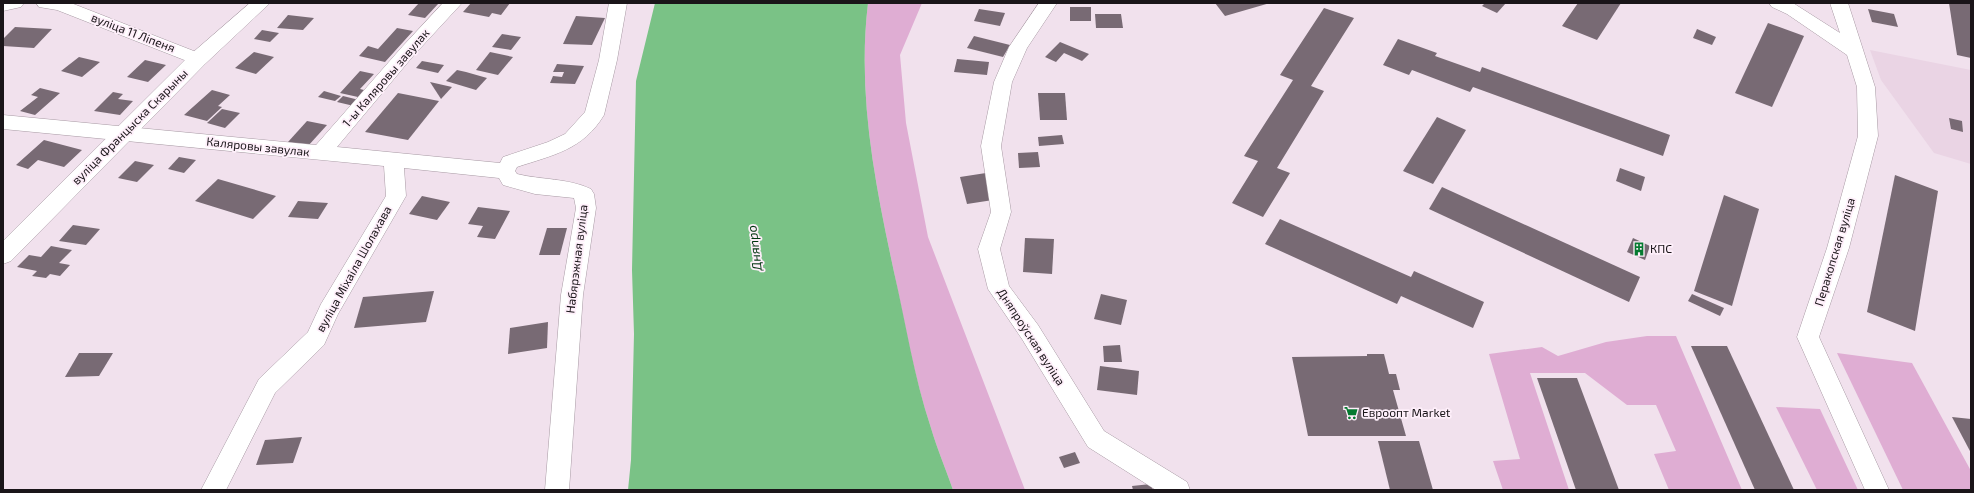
<svg xmlns="http://www.w3.org/2000/svg" width="1974" height="493" font-family="'Exo 2',sans-serif">
	<rect width="100%" height="100%" fill="#f1e1ed"/>
	<!-- built -->
	<polygon fill="#ead4e4" points="1870,50 1971,70 1971,164 1934,153 1881,80"/>
	<!-- green -->
	<g fill="#dfadd3">
		<path d="M 868,3 L 922,3 L 900,55 L 906,123 L 928,237 L 1025,490 L 953,490 C 946,469 937,449 931,428 C 914,377 905,324 894,272 C 875,183 857,94 868,3 Z"/>
		<polygon points="1647,336 1676,336 1742,490 1669,490 1654,454 1676,451 1656,405 1627,405 1585,373 1530,373 1569,490 1503,490 1493,461 1520,459 1489,354 1542,347 1558,356 1606,342"/>
		<polygon points="1837,353 1912,363 1971,471 1971,490 1903,490"/>
		<polygon points="1776,407 1820,409 1858,490 1817,490"/>
	</g>
	<!-- water -->
	<path fill="#7ac286" d="M 655,3 L 868,3 C 857,94 875,183 894,272 C 906,324 914,377 931,428 C 937,449 946,469 953,490 L 628,490 L 631,460 L 634,334 L 632,270 L 636,81 Z"/>
	<!-- building -->
	<g fill="#786a74">
		<polygon points="419,3 439,3 425,18 408,15"/>
		<polygon points="471,3 510,3 501,15 492,13 489,17 463,12"/>
		<polygon points="1215,3 1270,3 1225,16"/>
		<polygon points="1485,3 1506,3 1497,13 1482,6"/>
		<polygon points="1578,3 1621,3 1597,40 1562,26"/>
		<polygon points="1949,3 1971,3 1971,58 1957,55"/>
		<rect x="1070" y="7" width="21" height="14"/>
		<polygon points="1324,8 1354,18 1311,86 1324,91 1277,168 1290,173 1263,217 1232,203 1258,161 1244,156 1293,80 1280,75"/>
		<polygon points="979,9 1005,13 1000,26 974,21"/>
		<polygon points="1868,9 1894,14 1898,27 1872,22"/>
		<polygon points="1095,14 1121,14 1123,28 1096,28"/>
		<polygon points="288,15 314,18 303,30 277,28"/>
		<polygon points="576,16 605,18 592,45 563,44"/>
		<polygon points="1768,23 1804,36 1772,107 1735,93"/>
		<polygon points="15,27 52,29 34,48 3,46 3,39"/>
		<polygon points="397,28 413,31 385,62 359,56 368,46 378,49"/>
		<polygon points="1697,29 1716,37 1712,45 1693,38"/>
		<polygon points="262,30 279,33 270,42 254,39"/>
		<polygon points="502,34 521,37 511,50 492,47"/>
		<polygon points="974,36 1010,45 1003,57 967,48"/>
		<polygon points="1398,39 1437,53 1435,56 1480,72 1482,67 1670,135 1663,156 1473,87 1470,92 1412,70 1409,75 1383,65"/>
		<polygon points="1060,42 1089,54 1082,61 1064,53 1056,62 1045,57"/>
		<polygon points="254,52 274,57 256,74 235,68"/>
		<polygon points="490,52 513,57 498,75 476,70"/>
		<polygon points="79,57 100,62 82,77 61,71"/>
		<polygon points="957,59 989,62 987,75 954,72"/>
		<polygon points="145,60 166,65 148,82 127,77"/>
		<polygon points="422,61 444,65 438,73 416,68"/>
		<polygon points="557,64 584,66 575,84 550,83 553,76 562,77 564,72 553,72"/>
		<polygon points="457,70 466,72 487,78 476,90 446,81"/>
		<polygon points="360,71 374,74 360,89 364,90 358,97 340,93"/>
		<polygon points="430,82 452,87 441,99"/>
		<polygon points="40,88 60,93 35,115 20,111 38,97 31,95"/>
		<polygon points="212,90 230,95 218,106 222,107 207,121 184,115"/>
		<polygon points="324,91 341,96 335,101 318,97"/>
		<polygon points="113,92 123,94 118,99 133,101 120,115 94,111"/>
		<polygon points="398,93 439,101 408,140 365,132"/>
		<polygon points="1038,93 1065,93 1067,120 1040,120"/>
		<polygon points="343,96 359,100 354,106 337,102"/>
		<polygon points="222,109 240,113 225,128 207,123"/>
		<polygon points="1437,117 1466,130 1433,184 1403,171"/>
		<polygon points="1949,118 1962,121 1963,132 1951,129"/>
		<polygon points="307,121 327,125 308,146 288,142"/>
		<polygon points="1062,135 1064,144 1039,146 1038,137"/>
		<polygon points="44,140 82,150 64,167 38,160 28,169 16,165"/>
		<polygon points="1038,152 1040,167 1019,168 1018,153"/>
		<polygon points="179,157 196,160 184,173 168,169"/>
		<polygon points="135,161 154,165 137,182 118,178"/>
		<polygon points="1620,168 1645,177 1641,191 1616,181"/>
		<polygon points="986,173 993,200 967,204 960,177"/>
		<polygon points="1895,175 1938,191 1915,331 1867,312"/>
		<polygon points="218,179 259,191 276,196 253,219 195,201"/>
		<polygon points="1442,187 1640,277 1629,302 1429,209"/>
		<polygon points="1724,195 1759,209 1732,306 1694,291"/>
		<polygon points="422,196 450,202 437,220 409,214"/>
		<polygon points="298,201 328,203 318,219 288,217"/>
		<polygon points="478,207 510,211 495,239 477,237 483,226 468,224"/>
		<polygon points="1280,219 1411,277 1414,271 1484,302 1473,328 1401,296 1397,304 1265,244"/>
		<polygon points="73,225 100,229 86,245 59,241"/>
		<polygon points="547,228 567,228 560,255 539,255"/>
		<polygon points="1025,238 1054,239 1052,274 1023,272"/>
		<polygon points="1633,238 1650,246 1645,260 1627,252"/>
		<polygon points="51,246 72,250 59,263 70,265 60,276 50,274 46,278 32,276 37,271 17,267 29,255 41,257"/>
		<polygon points="434,291 426,322 354,328 363,297"/>
		<polygon points="1101,294 1127,300 1121,325 1094,319"/>
		<polygon points="1692,294 1724,308 1720,316 1688,301"/>
		<polygon points="548,322 547,348 508,354 510,328"/>
		<polygon points="1120,345 1122,362 1104,362 1103,346"/>
		<polygon points="1691,346 1727,346 1794,490 1755,490"/>
		<polygon points="79,353 113,353 99,376 65,377"/>
		<polygon points="1367,354 1384,354 1389,374 1396,374 1400,390 1393,390 1406,436 1308,436 1292,357 1367,356"/>
		<polygon points="1100,366 1139,371 1137,395 1097,390"/>
		<polygon points="1537,378 1577,378 1619,490 1576,490"/>
		<polygon points="1952,417 1971,419 1971,453"/>
		<polygon points="302,437 293,463 256,465 265,440"/>
		<polygon points="1378,441 1419,441 1433,490 1390,490"/>
		<polygon points="1075,452 1080,463 1064,468 1059,457"/>
		<polygon points="1151,484 1153,490 1133,490 1132,486"/>
	</g>
	<g fill="none" stroke-linecap="round" stroke-linejoin="round">
		<!-- minor casing -->
		<g stroke="#a89aa4" stroke-width="1">
			<g id="minor">
				<polygon points="3,3 24,3 21,7 3,11"/>
				<polygon points="36,3 71,3 204,55 207,59 204,63 198,65 192,63 57,10 39,7"/>
				<path d="M 443,3 L 462,3 L 414,55 L 337,147 L 500,163 L 503,157 L 548,142 L 565,134 L 585,112 L 599,60 L 609,3 L 627,3 L 617,60 L 604,115 C 583,150 553,155 517,167 L 515,171 L 517,174 C 541,180 568,178 591,189 L 594,194 L 596,208 L 583,295 L 569,490 L 545,490 L 561,295 L 576,208 L 574,198 L 535,194 L 503,185 L 499,178 L 404,168 L 406,196 L 338,314 L 324,345 L 275,393 L 226,490 L 201,490 L 259,379 L 308,332 L 321,304 L 386,196 L 384,166 L 3,129 L 3,115 L 316,145 L 402,47 Z"/>
				<polygon points="1039,3 1057,3 1027,48 1012,82 1001,146 1011,212 1000,249 1009,286 1038,325 1104,431 1187,482 1190,490 1156,490 1088,447 1022,339 988,289 978,249 991,212 981,146 994,82 1009,47"/>
				<polygon points="1769,3 1793,3 1840,33 1830,3 1848,3 1875,87 1878,136 1849,248 1819,337 1889,490 1865,490 1797,337 1827,248 1858,136 1857,87 1847,55 1787,14 1772,7"/>
			</g>
		</g>
		<!-- secondary casing -->
		<g stroke="#a89aa4" stroke-width="1">
			<polygon id="secondary" points="250,3 270,3 205,64 11,261 3,264 3,241 191,54"/>
		</g>
		<!-- minor -->
		<use href="#minor" fill="#fff" fill-rule="evenodd"/>
		<!-- secondary -->
		<use href="#secondary" fill="#fff" fill-rule="evenodd"/>
	</g>
	<!-- icons -->
	<defs>
		<g id="building-bare" transform="scale(1.08)"><path d="M-4-6H4V6H1V3H-1V6H-4ZM-2.5-4.3h1.7v1.8h-1.7ZM.8-4.3h1.7v1.8H.8ZM-2.5-1h1.7V.8h-1.7ZM.8-1h1.7V.8H.8Z" fill="#057a30" stroke="#feeffa" stroke-width="2.5" paint-order="stroke"/></g>
		<g id="supermarket-bare" transform="scale(1.08)"><path d="M-6-5.5h2.5l.6 2H6L4.5 2H-2.5L-4.4-4H-6ZM-1.5 3.2a1.3 1.3 0 1 0 .1 0ZM3 3.2a1.3 1.3 0 1 0 .1 0Z" fill="#057a30" stroke="#feeffa" stroke-width="2.5" paint-order="stroke"/></g>
	</defs>
	<g fill-rule="evenodd">
		<use href="#building-bare" x="1639" y="249"/>
		<use href="#supermarket-bare" x="1351" y="413"/>
	</g>
	<g text-anchor="middle" stroke-width="3.5" stroke-linejoin="round" paint-order="stroke">
		<!-- street labels -->
		<g font-size="12" fill="#1a1519" stroke="#feeffa">
			<text transform="translate(133 33) rotate(21)" y="4">вуліца 11 Ліпеня</text>
			<text transform="translate(386 78) rotate(-49)" y="4">1-ы Каляровы завулак</text>
			<text transform="translate(130 127) rotate(-45)" y="4">вуліца Францыска Скарыны</text>
			<text transform="translate(258 147) rotate(6)" y="4">Каляровы завулак</text>
			<text transform="translate(1835 252) rotate(-73)" y="4">Перакопская вуліца</text>
			<text transform="translate(577 259) rotate(-83)" y="4">Набярэжная вуліца</text>
			<text transform="translate(354 269) rotate(-61)" y="4">вуліца Міхаіла Шолахава</text>
			<text transform="translate(1031 337) rotate(57)" y="4">Дняпроўская вуліца</text>
		</g>
		<!-- poi labels -->
		<g font-size="12" fill="#1a1519" stroke="#feeffa" text-anchor="start">
			<text x="1650" y="253">КПС</text>
			<text x="1362" y="417">Евроопт Market</text>
		</g>
		<!-- water labels -->
		<g font-size="13" font-style="italic" fill="#00360f" stroke="#feeffa">
			<text transform="translate(754 248) rotate(-97)" y="5">Дняпро</text>
		</g>
	</g>
	<!-- border -->
	<rect width="1974" height="493" fill="none" stroke="#1a1519" stroke-width="8"/>
</svg>
